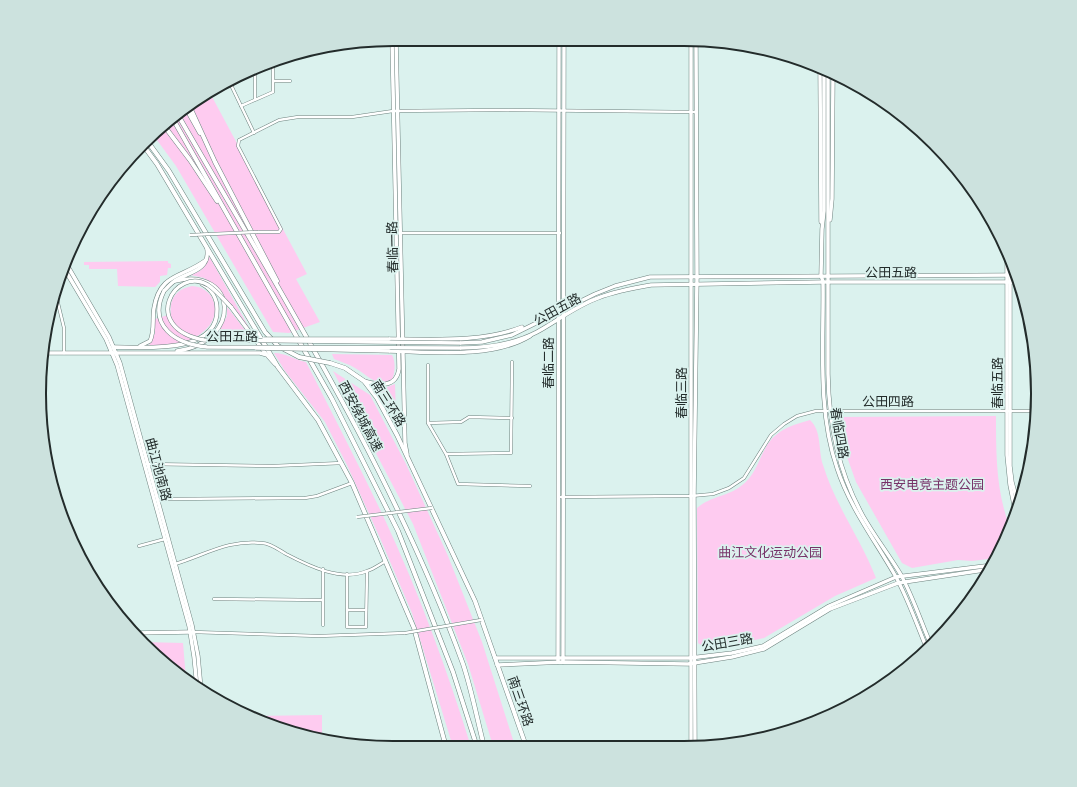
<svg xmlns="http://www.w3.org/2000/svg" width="1077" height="787" font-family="'Varela Round','Noto Sans SC',sans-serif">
	<rect width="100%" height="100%" fill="#dbf2ee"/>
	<!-- green -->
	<g fill="#fecbf0">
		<polygon points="210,93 307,274 296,279 320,322 289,333 273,332 176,166 154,136 197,99"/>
		<path d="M 209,256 L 252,333 L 217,287 L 204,278 L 191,275 C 201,271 207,267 209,256 Z"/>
		<polygon points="168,261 168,263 171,264 171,268 168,268 167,275 160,276 160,282 155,287 118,286 117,269 89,269 89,265 84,265 84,262"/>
		<path d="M 192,286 C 213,287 222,310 209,326 C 196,342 169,349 149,345 L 155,333 L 155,319 L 171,314 C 169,298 177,289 192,286 Z"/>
		<polygon points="227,307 249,335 217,335 227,316"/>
		<path d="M 274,353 C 286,353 295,360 306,362 C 333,415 360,467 385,520 C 419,593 447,669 471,747 L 453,747 L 412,613 L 380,538 L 347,465 L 325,422 L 285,371 Z"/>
		<path d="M 332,354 L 392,355 C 396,362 395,373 392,380 C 376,388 368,375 355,368 C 349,364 341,362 334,359 Z"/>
		<polygon points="333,371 370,395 406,464 448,556 482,642 515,746 493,746 468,664 413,524"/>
		<polygon points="395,384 396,413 395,415 378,387 387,387"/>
		<path d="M 996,416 C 996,455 996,491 1010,528 L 996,558 L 972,561 L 958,560 L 912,568 L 902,563 L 856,482 L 846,454 L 837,417 Z"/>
		<path d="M 810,420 C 822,431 818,450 823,465 C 835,505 861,539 876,578 L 835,596 L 764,638 L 707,650 L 698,643 L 697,508 C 711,496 729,496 741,486 C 755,476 758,461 766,447 C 776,430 792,425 810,420 Z"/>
		<polygon points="143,642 183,643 186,679 160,660"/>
		<polygon points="322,715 322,738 280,729 250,716"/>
	</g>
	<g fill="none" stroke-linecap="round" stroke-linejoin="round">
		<!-- street casing -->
		<g stroke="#6d827e" stroke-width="3.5">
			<g id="street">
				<polyline points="273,81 290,81"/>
				<polyline points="255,99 255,74"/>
				<polyline points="241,106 273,92 273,64"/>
				<polyline points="254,133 231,85 260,70"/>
				<polyline points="258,232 279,232 281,229 238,146 239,140 279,120 298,117 352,117 393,111 497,110 696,112"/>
				<polyline points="396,233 560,233"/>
				<polyline points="57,299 64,328 64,353"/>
				<polyline points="428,365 428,423 446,454 458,484 530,486"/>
				<polyline points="428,423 461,422 469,417 512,418"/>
				<polyline points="446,454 511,453 512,362"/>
				<polyline points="147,464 273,466 342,463"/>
				<polyline points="559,497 691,496 713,494 729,488 744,478 771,435 784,424 797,416 816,411 1036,411"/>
				<polyline points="158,500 169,499 305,498 317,496 352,483"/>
				<polyline points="139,546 165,539"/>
				<path d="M 175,564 C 205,555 229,539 262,543 C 270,543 279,550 286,554 C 309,566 341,582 367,571 C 374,569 380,564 386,561"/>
				<polyline points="323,569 323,625"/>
				<polyline points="347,574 347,627 366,627 367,572"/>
				<polyline points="214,599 322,600"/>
				<polyline points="347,610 366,610"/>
				<polyline points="193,632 319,636 405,633"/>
			</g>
		</g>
		<!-- secondary casing -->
		<g stroke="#6d827e" stroke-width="4.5">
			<g id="secondary">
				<polyline points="396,39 405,443 407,454"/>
				<polyline points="820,72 821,222"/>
				<path d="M 824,73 L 824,211 L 822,229 L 821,275 L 823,282 C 824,342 817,411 837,468 C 850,508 875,540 896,577 C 908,599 917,625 927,649"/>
				<path d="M 828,75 L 828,374 C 829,425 838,471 863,516 C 875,537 889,555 901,575 C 913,597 921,622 931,645"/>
				<polyline points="830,220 832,199 833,77"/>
				<polyline points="1007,251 1007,455 1010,485 1016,515"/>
				<polyline points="1010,259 1010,466 1012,482 1019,508"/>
				<polyline points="67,265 109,337 120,363 192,625 198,656 201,689"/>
				<polyline points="65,270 106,339 117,365 189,626 194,657 197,687"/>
				<path d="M 175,281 C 238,266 243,342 177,351"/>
				<path d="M 164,291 C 168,287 171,283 176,280 C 190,272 210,270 207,249"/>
				<polyline points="231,307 266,354"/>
				<path d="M 389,339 C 433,339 480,343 522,327"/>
				<polyline points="460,343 482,342 512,335 595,294 615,286 650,277 1016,275"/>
				<path d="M 140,346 L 150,341 C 155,331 152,319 154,308 C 160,272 183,278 206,260"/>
				<path d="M 113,348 L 114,347 C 142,347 219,355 217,309 C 217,298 211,289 202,284"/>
				<path d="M 460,348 C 486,348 514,344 537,332 C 557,321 576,306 598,298 C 616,291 633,288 651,285 L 824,282 L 1018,282"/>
				<path d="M 389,351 C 432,352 492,359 530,336"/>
				<polyline points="42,353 260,353 267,355 275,364"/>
				<path d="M 364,381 C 378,385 396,389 399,369 L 392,39"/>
				<polyline points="134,633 191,632"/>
				<polyline points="495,658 690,658 732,653 763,646 829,606 896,577 993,565"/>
				<polyline points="558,662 559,39"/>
				<polyline points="563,662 564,39"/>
				<polyline points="497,665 563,662 688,664 732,657 764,649 830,609 898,583 991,569"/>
				<polyline points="691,745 691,40"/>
				<polyline points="695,745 694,496 697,277 696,41"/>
			</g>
		</g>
		<!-- highway casing -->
		<g stroke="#6d827e" stroke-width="5">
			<g id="highway">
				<polyline points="189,105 215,162 277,281"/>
				<polyline points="186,108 200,133"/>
				<path d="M 178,115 C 281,294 392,469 463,664 C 472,691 477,719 484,746"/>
				<polyline points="173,119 332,399 398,531 453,672 477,747"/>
				<polyline points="165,127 190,160 217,201"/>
				<polyline points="148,142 169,171 265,332 278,346 299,357"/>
				<polyline points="143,145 157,164 278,367 318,420 352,483 414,628 446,747"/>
				<polyline points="330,363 345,368 364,381 377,398 397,435 475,601 526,746"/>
			</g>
		</g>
		<!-- street -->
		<use href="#street" stroke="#fff" stroke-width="2.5"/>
		<!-- secondary -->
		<use href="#secondary" stroke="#fff" stroke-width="3.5"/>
		<!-- highway -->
		<use href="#highway" stroke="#fff" stroke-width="4"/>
		<!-- street-bridge casing -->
		<g stroke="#6d827e" stroke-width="3.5" stroke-linecap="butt">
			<g id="street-bridge">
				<polyline points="190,235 258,232"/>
				<polyline points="357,517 432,508"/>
				<polyline points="405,633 481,620"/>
			</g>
		</g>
		<!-- secondary-bridge casing -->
		<g stroke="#6d827e" stroke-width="4.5" stroke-linecap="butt">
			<g id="secondary-bridge">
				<path d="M 164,291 C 147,326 176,344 207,347 L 460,348"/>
				<path d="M 231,307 C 224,300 217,291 208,285 C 175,265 139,328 204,340 L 460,343"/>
				<polyline points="264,339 389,339"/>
				<polyline points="256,348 389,351"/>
			</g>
		</g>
		<!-- highway-bridge casing -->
		<g stroke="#6d827e" stroke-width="5" stroke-linecap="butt">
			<polyline id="highway-bridge" points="299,357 330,363"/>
		</g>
		<!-- street-bridge -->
		<use href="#street-bridge" stroke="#fff" stroke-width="2.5"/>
		<!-- secondary-bridge -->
		<use href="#secondary-bridge" stroke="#fff" stroke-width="3.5"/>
		<!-- highway-bridge -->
		<use href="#highway-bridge" stroke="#fff" stroke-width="4"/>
	</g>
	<g text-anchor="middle" stroke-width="3.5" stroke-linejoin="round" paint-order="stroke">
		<!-- street labels -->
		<g font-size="13" fill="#232c2b" stroke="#dbf2ee">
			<text transform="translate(392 247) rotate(-91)" y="5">春临一路</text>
			<text x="891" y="277">公田五路</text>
			<text transform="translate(557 309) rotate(-29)" y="5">公田五路</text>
			<text x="232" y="341">公田五路</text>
			<text transform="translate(548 363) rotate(-90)" y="5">春临二路</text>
			<text transform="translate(997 383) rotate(-90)" y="5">春临五路</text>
			<text transform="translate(681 393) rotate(-90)" y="5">春临三路</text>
			<text x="888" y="406">公田四路</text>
			<text transform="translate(389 403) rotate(58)" y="5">南三环路</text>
			<text transform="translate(361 416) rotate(62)" y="5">西安绕城高速</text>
			<text transform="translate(840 433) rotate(80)" y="5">春临四路</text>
			<text transform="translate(159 469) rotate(75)" y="5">曲江池南路</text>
			<text transform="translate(727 642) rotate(-10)" y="5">公田三路</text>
			<text transform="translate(521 701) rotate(71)" y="5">南三环路</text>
		</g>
		<!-- park labels -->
		<g font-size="13" fill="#773268" stroke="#dbf2ee">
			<text x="932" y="489">西安电竞主题公园</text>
			<text x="770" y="557">曲江文化运动公园</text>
		</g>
	</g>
	<!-- crop -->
	<path d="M0 0H1077V787H0ZM393 46H684A347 347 0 0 1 1031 393V394A347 347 0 0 1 684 741H393A347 347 0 0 1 46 394V393A347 347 0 0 1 393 46Z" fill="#cce2de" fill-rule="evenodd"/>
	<path fill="none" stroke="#232c2b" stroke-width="2" d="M393 46H684A347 347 0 0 1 1031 393V394A347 347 0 0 1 684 741H393A347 347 0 0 1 46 394V393A347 347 0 0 1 393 46Z"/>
</svg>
